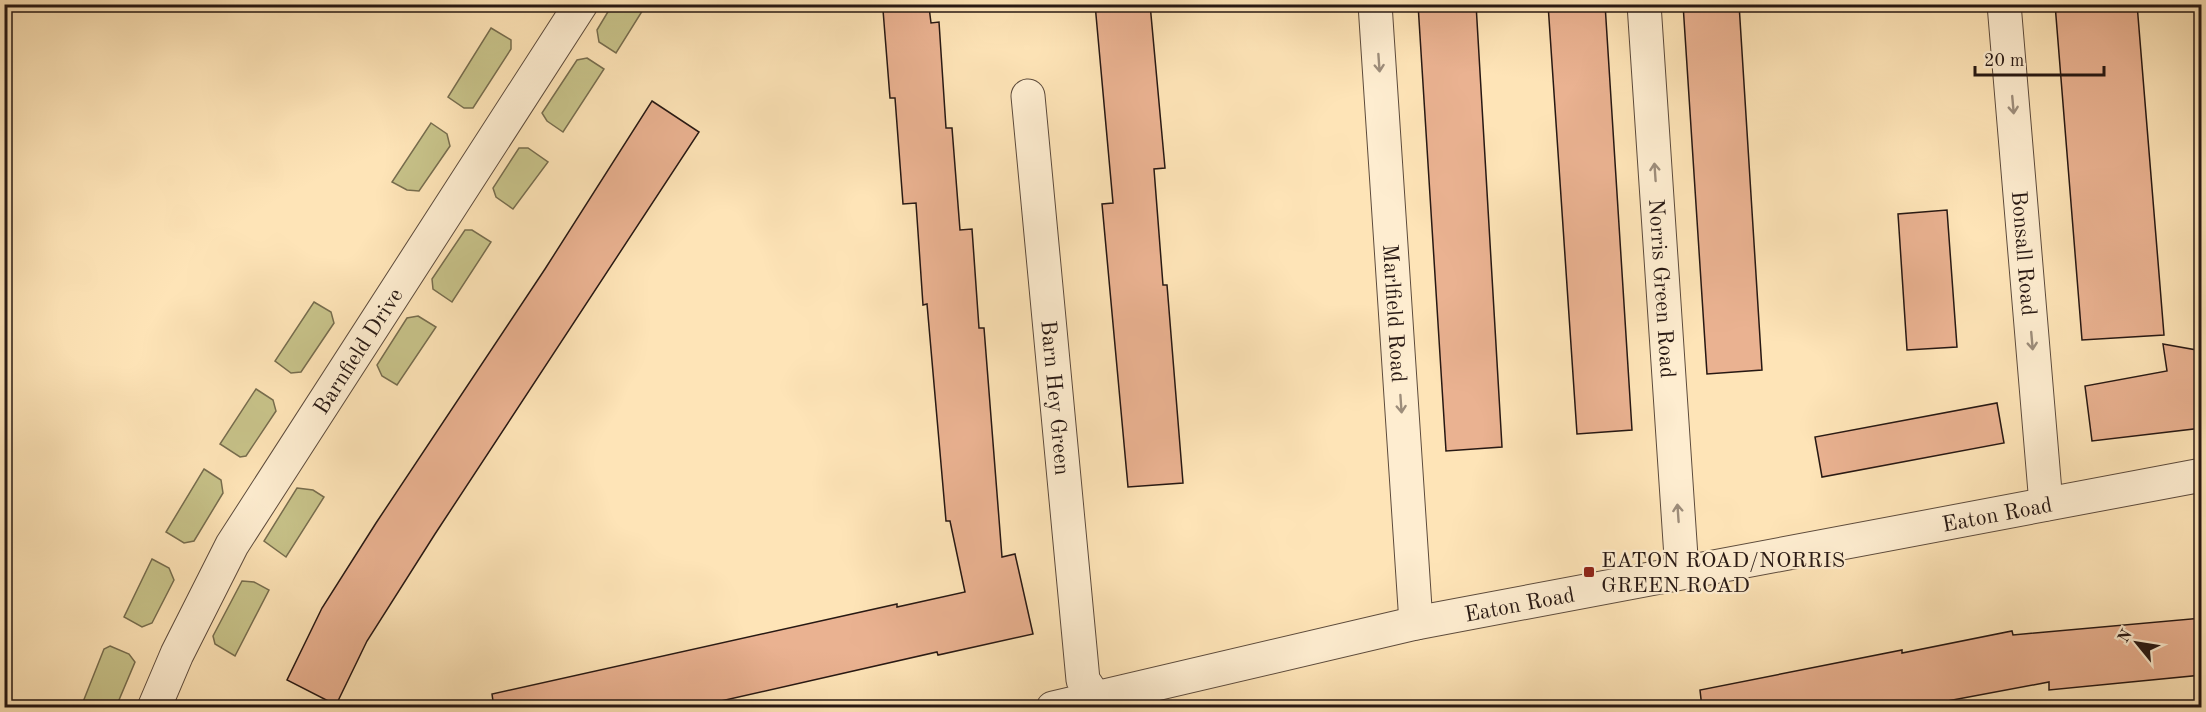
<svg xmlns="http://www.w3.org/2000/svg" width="2206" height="712" font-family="'Old Standard TT',serif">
	<rect width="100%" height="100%" fill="#fee4b7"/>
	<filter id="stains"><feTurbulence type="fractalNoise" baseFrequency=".00333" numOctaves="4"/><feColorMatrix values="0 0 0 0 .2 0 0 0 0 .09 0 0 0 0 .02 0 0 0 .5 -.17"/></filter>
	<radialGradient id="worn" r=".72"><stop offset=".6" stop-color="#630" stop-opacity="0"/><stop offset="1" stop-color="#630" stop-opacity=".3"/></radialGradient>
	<!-- green -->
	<g fill="#c7c289" stroke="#776d4e" stroke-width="1.5">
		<polygon points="612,5 646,5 616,53 599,42 597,30"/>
		<polygon points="491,28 511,40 511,49 473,108 464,108 448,97"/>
		<polygon points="587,58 604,69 563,132 547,121 542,113 577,60"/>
		<polygon points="431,123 447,134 450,146 419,191 407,190 392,182"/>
		<polygon points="519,148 528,148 548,162 513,209 496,197 493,188"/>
		<polygon points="465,230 472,230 491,242 452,302 433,289 432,279"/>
		<polygon points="314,302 331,312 334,323 301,372 291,373 275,361"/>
		<polygon points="418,316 436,327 397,385 382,376 377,365 407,318"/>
		<polygon points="256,389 273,400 276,411 246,456 240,457 220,444"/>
		<polygon points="204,469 221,480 223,493 194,541 184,543 166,532"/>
		<polygon points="297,488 313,490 324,497 286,557 264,541"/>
		<polygon points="152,559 169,568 174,580 152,623 142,627 124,617"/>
		<polygon points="242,581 254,582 269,590 235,656 215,644 213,636"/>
		<polygon points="110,646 129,654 135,662 116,707 81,707 104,649"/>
	</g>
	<!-- building -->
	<g fill="#eab291" stroke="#271813" stroke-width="1.5">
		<polygon points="1095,4 1150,4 1165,168 1154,169 1163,285 1167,285 1183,483 1128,487 1102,204 1113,203"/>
		<polygon points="1418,4 1476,4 1502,447 1446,451"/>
		<polygon points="1548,4 1605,4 1632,430 1577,434"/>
		<polygon points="1683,4 1739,4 1762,370 1707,374"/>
		<polygon points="2055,4 2137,4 2164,335 2082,340"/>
		<polygon points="929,7 931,23 939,22 946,128 952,128 960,230 972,229 979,328 984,328 1002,557 1015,554 1033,634 938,655 937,652 690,708 494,708 492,694 897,604 897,607 965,592 950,521 946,521 927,304 923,305 916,203 903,204 895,98 890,98 883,10"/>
		<polygon points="652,101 699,132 435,534 367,641 336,705 287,680 322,608 376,523 545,269"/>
		<polygon points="1947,210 1957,347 1907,350 1898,214"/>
		<polygon points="2163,344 2202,351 2202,428 2092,441 2085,386 2167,371"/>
		<polygon points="1997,403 2004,443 1822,477 1815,437"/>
		<polygon points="2202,618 2202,675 2049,690 2049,682 1910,708 1702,708 1700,690 1902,650 1902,653 2012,631 2013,635"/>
	</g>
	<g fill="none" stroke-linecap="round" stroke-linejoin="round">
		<!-- street casing -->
		<g stroke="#5d4b3c" stroke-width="35">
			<g id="street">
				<path id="s1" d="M 1375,4 L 1416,623"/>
				<path id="s2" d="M 1644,4 L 1682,572"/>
				<path id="s3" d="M 2004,4 L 2046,504"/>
				<path id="s4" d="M 1028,96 L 1083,680 L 1102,708"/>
				<path id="s5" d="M 154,708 L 177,654 L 232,545 L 581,4"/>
				<path id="s6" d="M 1053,708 L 1416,623 L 2202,475"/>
			</g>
		</g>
		<!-- street -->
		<use href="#street" stroke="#feedd0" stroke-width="33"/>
	</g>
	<!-- one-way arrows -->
	<defs><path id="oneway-shaft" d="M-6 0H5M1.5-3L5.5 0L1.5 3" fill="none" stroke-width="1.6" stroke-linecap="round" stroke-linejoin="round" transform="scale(1.5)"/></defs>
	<g stroke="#9d8d7b">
		<use href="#oneway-shaft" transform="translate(1379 63) rotate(86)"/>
		<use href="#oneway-shaft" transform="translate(2013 105) rotate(85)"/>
		<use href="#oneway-shaft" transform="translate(1655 172) rotate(-94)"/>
		<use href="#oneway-shaft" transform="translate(2032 341) rotate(85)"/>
		<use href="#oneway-shaft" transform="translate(1401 404) rotate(86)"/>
		<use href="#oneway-shaft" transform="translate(1678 513) rotate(-94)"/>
	</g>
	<!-- markers -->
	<rect fill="#8f2418" stroke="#feedd0" stroke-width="2" x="1583" y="566" width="12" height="12" rx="3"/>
	<g text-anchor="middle" stroke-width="4.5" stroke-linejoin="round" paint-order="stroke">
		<!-- street labels -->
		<g font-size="22" fill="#271813" stroke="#feedd0">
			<text dy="8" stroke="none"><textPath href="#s3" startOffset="250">Bonsall Road</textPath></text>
			<text dy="8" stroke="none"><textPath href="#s2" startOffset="285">Norris Green Road</textPath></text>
			<text dy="8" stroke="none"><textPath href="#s1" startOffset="310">Marlfield Road</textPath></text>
			<text dy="8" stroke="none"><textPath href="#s5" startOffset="412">Barnfield Drive</textPath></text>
			<text dy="8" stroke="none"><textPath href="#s4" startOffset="303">Barn Hey Green</textPath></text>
			<text dy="8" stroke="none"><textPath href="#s6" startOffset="964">Eaton Road</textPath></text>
			<text dy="8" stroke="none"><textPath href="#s6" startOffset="478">Eaton Road</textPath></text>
		</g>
		<!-- poi labels -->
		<g font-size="22" fill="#271813" stroke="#feedd0" text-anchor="start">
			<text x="1601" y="567">EATON ROAD/NORRIS<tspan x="1601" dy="25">GREEN ROAD</tspan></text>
		</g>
	</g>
	<!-- margin -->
	<rect width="2206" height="712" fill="none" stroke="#fee4b7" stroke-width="24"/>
	<rect x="6" y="6" width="2194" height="700" fill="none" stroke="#271813" stroke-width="3"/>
	<rect x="12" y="12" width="2182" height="688" fill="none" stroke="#271813" stroke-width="1.5"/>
	<!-- north arrow -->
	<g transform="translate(2137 643) rotate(300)" stroke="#feedd0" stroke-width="4.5" paint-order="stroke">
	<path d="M0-4.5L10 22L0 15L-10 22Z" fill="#271813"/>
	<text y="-9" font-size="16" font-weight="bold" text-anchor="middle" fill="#271813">N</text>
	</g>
	<!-- scale -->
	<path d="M1975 66v9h129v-9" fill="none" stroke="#271813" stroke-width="3"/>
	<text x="1984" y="66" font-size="18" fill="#271813" stroke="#feedd0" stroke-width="4.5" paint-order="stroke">20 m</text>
	<rect width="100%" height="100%" filter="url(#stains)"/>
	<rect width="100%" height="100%" fill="url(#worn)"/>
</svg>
